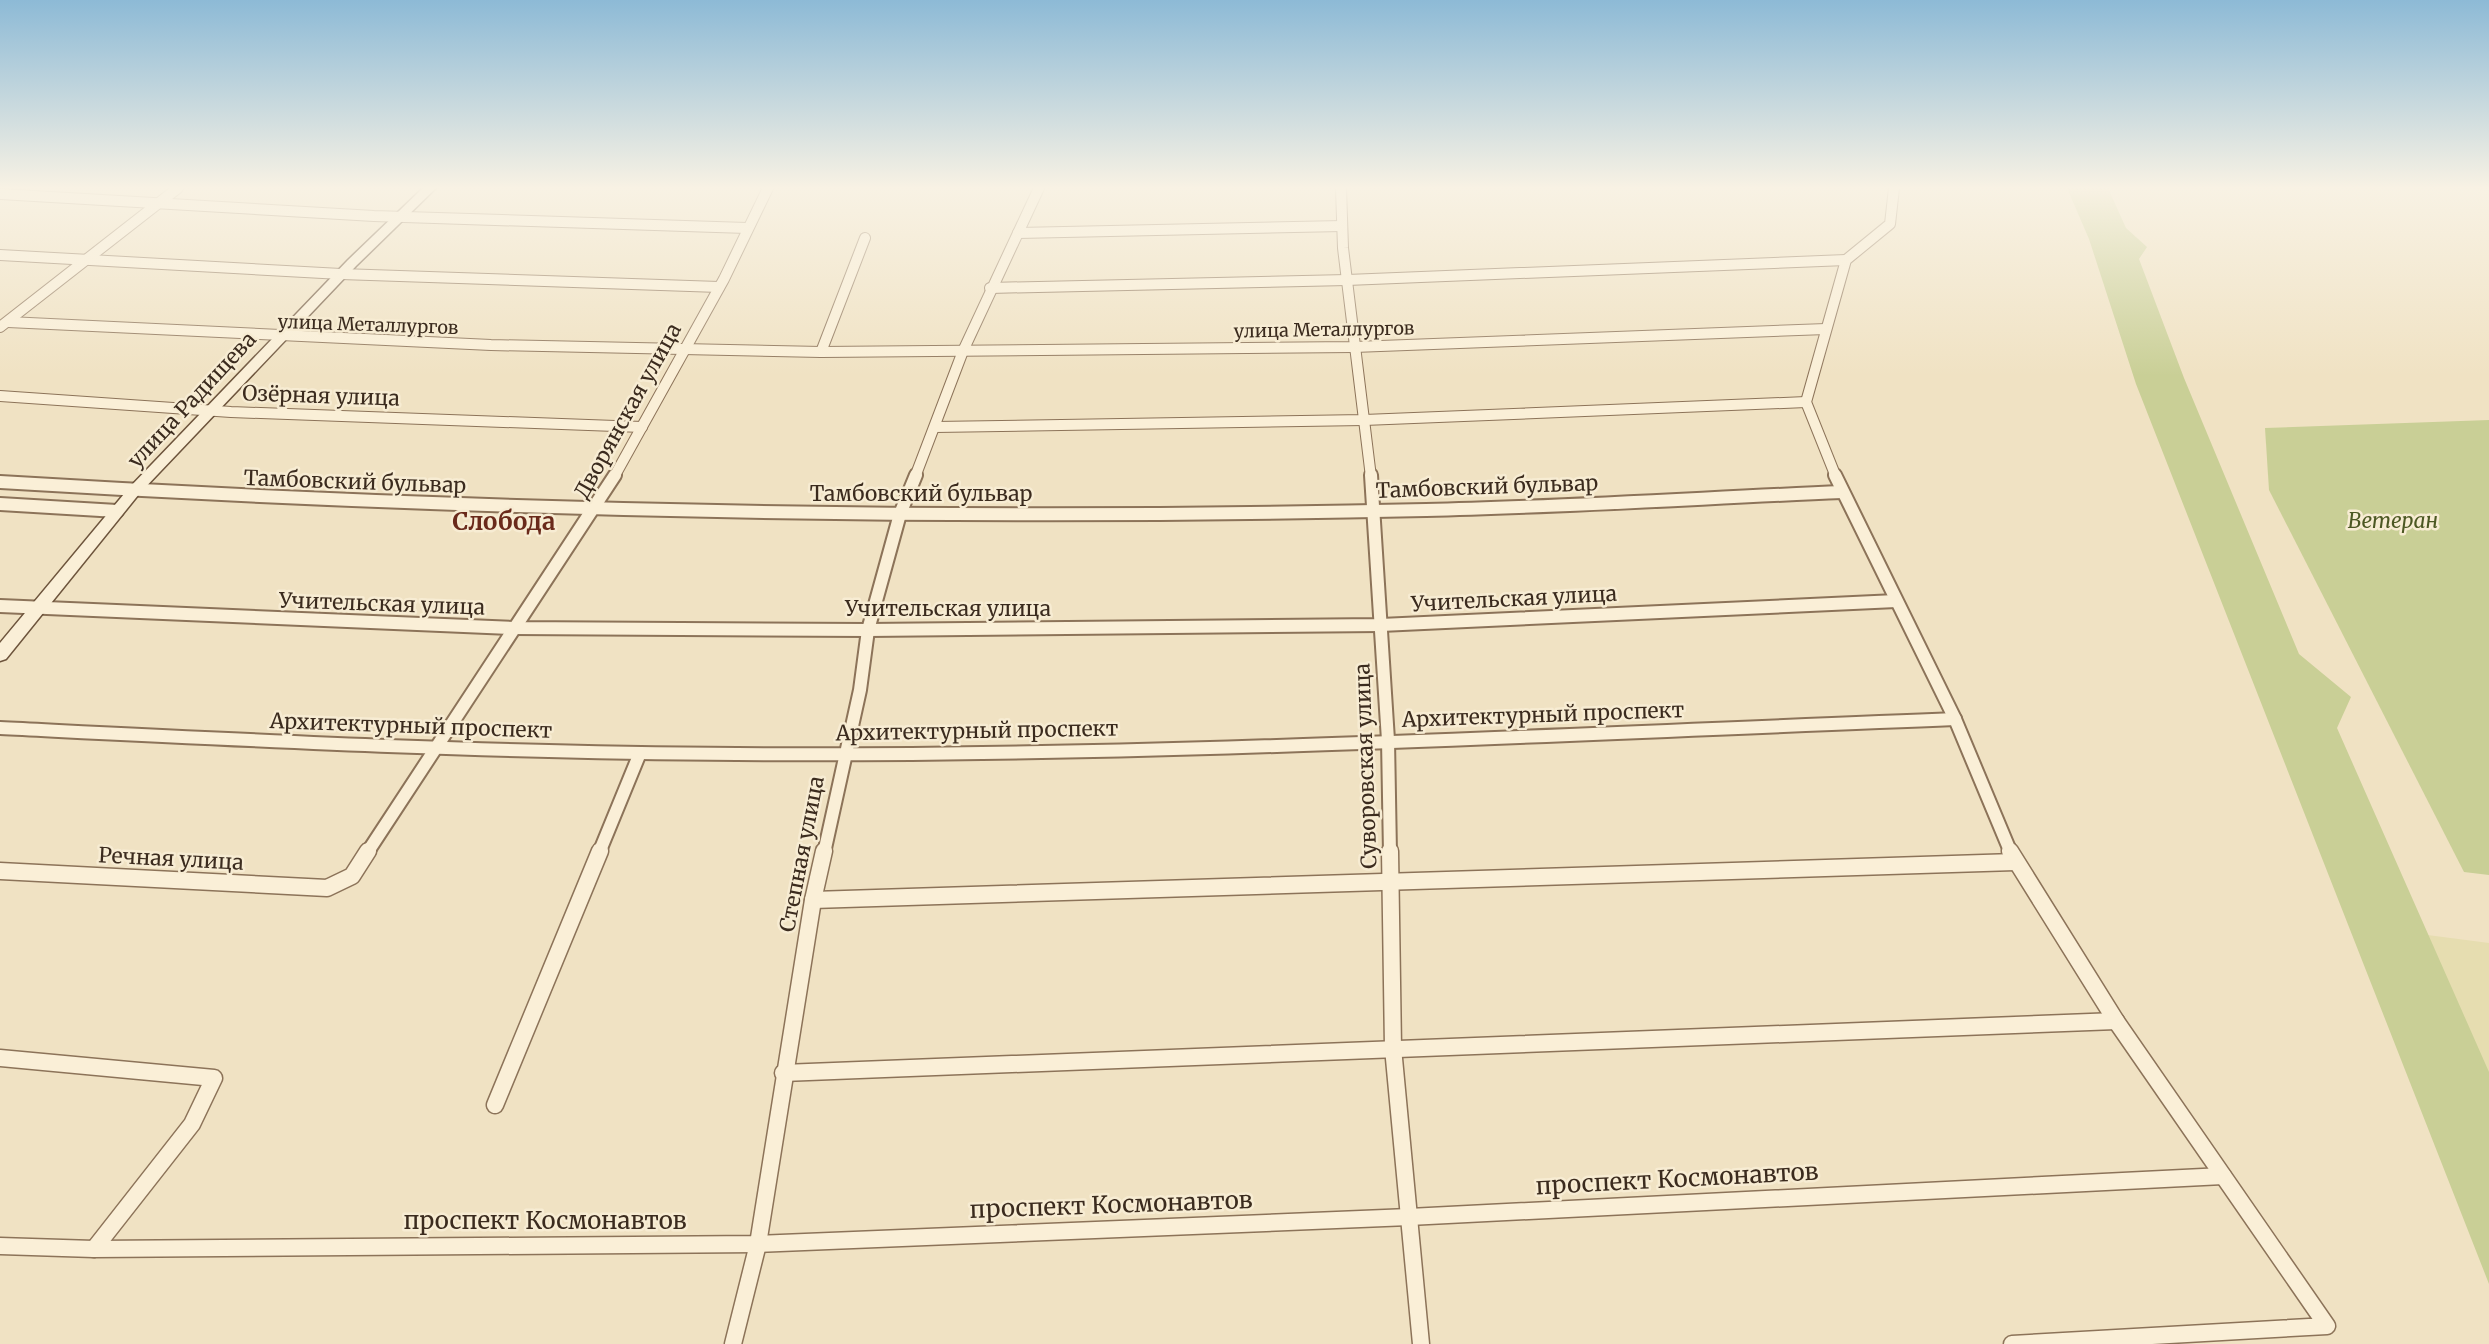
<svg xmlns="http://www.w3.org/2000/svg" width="2489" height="1344" font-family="Merriweather,serif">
	<rect width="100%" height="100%" fill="#f0e2c3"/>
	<!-- farmland -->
	<polygon fill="#e6ddb0" points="2366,927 2489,943 2489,1254"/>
	<!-- green -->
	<g fill="#c9cf96">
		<polygon points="2067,188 2108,188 2126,228 2147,247 2139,259 2184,378 2299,654 2351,697 2337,728 2489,1072 2489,1284 2136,384 2089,239"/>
		<polygon points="2489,420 2489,875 2464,872 2269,490 2265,428"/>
	</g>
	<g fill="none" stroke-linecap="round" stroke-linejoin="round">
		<!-- street-far2 casing -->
		<g stroke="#8c7359" stroke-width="12">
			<g id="street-far2">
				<polyline points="1341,188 1343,248 1371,477"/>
				<polyline points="0,194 374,216 747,228"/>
				<polyline points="1018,233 1342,226"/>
				<polyline points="0,255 341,274 719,287"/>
				<polyline points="990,288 1347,280 1846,260"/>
				<polyline points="8,322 491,345 821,352 865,238"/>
				<polyline points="0,327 178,188"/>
				<polyline points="821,352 1354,347 1826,329"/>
				<polyline points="0,396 231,412 642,427"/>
				<polyline points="935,427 1364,420 1806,402"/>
				<polyline points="614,477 724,279 768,188"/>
				<polyline points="915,477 963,351 1039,188"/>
				<polyline points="1836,477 1806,402 1846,260 1890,224 1894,188"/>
			</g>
		</g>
		<!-- street-far1 casing -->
		<g stroke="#8c7359" stroke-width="16">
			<g id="street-far1">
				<polyline points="1371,475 1388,740 1390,853"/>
				<polyline points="1835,475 1955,719 2011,853"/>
				<path d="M 0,482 C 475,511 950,521 1426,510 C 1564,507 1703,498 1842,492"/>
				<polyline points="0,504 117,511"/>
				<polyline points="0,606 513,628 868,630 1381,625 1896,601"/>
				<path d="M 0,728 C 245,740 491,753 737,754 C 1143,757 1549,735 1955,719"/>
				<polyline points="367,853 615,475"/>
				<polyline points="599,853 640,753"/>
				<polyline points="824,853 860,690 868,630 900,514 916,475"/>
			</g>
		</g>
		<!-- street casing -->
		<g stroke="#8c7359" stroke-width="19">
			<g id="street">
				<polyline points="1390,851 1393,1048 1421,1344"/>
				<polyline points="2010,851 2116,1021 2327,1326 2012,1344"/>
				<polyline points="0,871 327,888 352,876 368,851"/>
				<polyline points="813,900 2015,862"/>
				<polyline points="0,1058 214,1078 192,1124 94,1249"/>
				<polyline points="783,1073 2116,1021"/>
				<polyline points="495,1105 600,851"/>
				<polyline points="0,1246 94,1249 758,1244 1409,1217 2223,1176"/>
				<polyline points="733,1344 758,1244 813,900 824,851"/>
			</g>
		</g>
		<!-- secondary casing -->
		<g stroke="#6d543c" stroke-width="3">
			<polygon id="secondary" points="423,188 436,188 356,266 139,494 6,659 0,661 0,643 129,488 348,260"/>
		</g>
		<!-- street-far2 -->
		<use href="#street-far2" stroke="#faefd7" stroke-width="10"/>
		<!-- street-far1 -->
		<use href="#street-far1" stroke="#faefd7" stroke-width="12"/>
		<!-- street -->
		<use href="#street" stroke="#faefd7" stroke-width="16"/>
		<!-- secondary -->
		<use href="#secondary" fill="#faefd7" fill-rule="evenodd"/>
	</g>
	<!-- sky -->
	<linearGradient id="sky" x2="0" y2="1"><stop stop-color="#8dbad6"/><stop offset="0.5" stop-color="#f8f2e4"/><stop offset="1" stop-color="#f8f2e4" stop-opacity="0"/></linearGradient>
	<rect width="2489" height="376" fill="url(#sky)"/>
	<g text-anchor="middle" stroke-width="5" stroke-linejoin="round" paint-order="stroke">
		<!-- far-street labels -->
		<g font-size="18" fill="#3b2b1e" stroke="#f7ecd3">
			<text transform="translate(368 325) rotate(2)" y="6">улица Металлургов</text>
			<text transform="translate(1324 330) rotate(-1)" y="6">улица Металлургов</text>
		</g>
		<!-- street labels -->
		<g font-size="21" fill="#3b2b1e" stroke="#f7ecd3">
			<text transform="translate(321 396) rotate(2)" y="7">Озёрная улица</text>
			<text transform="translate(192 400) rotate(-47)" y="7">улица Радищева</text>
			<text transform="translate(628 411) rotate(-61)" y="7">Дворянская улица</text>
			<text transform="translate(355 482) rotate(2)" y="7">Тамбовский бульвар</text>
			<text transform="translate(1487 487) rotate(-2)" y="7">Тамбовский бульвар</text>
			<text x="921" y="501">Тамбовский бульвар</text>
			<text transform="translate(1514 599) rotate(-3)" y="7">Учительская улица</text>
			<text transform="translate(382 604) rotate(2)" y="7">Учительская улица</text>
			<text x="948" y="616">Учительская улица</text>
			<text transform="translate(1543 715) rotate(-2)" y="7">Архитектурный проспект</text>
			<text transform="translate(411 726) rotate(2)" y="7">Архитектурный проспект</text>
			<text transform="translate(977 731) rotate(-1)" y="7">Архитектурный проспект</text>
			<text transform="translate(1366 766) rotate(-92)" y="7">Суворовская улица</text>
			<text transform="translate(802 854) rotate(-79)" y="7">Степная улица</text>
			<text transform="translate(171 859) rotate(3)" y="7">Речная улица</text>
		</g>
		<!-- park labels -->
		<g font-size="21" font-style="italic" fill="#4c5823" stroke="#f7ecd3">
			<text x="2393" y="528">Ветеран</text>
		</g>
		<!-- quarter labels -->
		<g font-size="24" font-weight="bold" fill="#6a2a1b" stroke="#f7ecd3">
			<text x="504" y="530">Слобода</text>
		</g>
		<!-- near-street labels -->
		<g font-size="24" fill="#3b2b1e" stroke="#f7ecd3">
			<text transform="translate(1677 1179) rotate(-3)" y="8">проспект Космонавтов</text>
			<text transform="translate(1111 1205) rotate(-2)" y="8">проспект Космонавтов</text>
			<text x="545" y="1229">проспект Космонавтов</text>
		</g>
	</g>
</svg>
